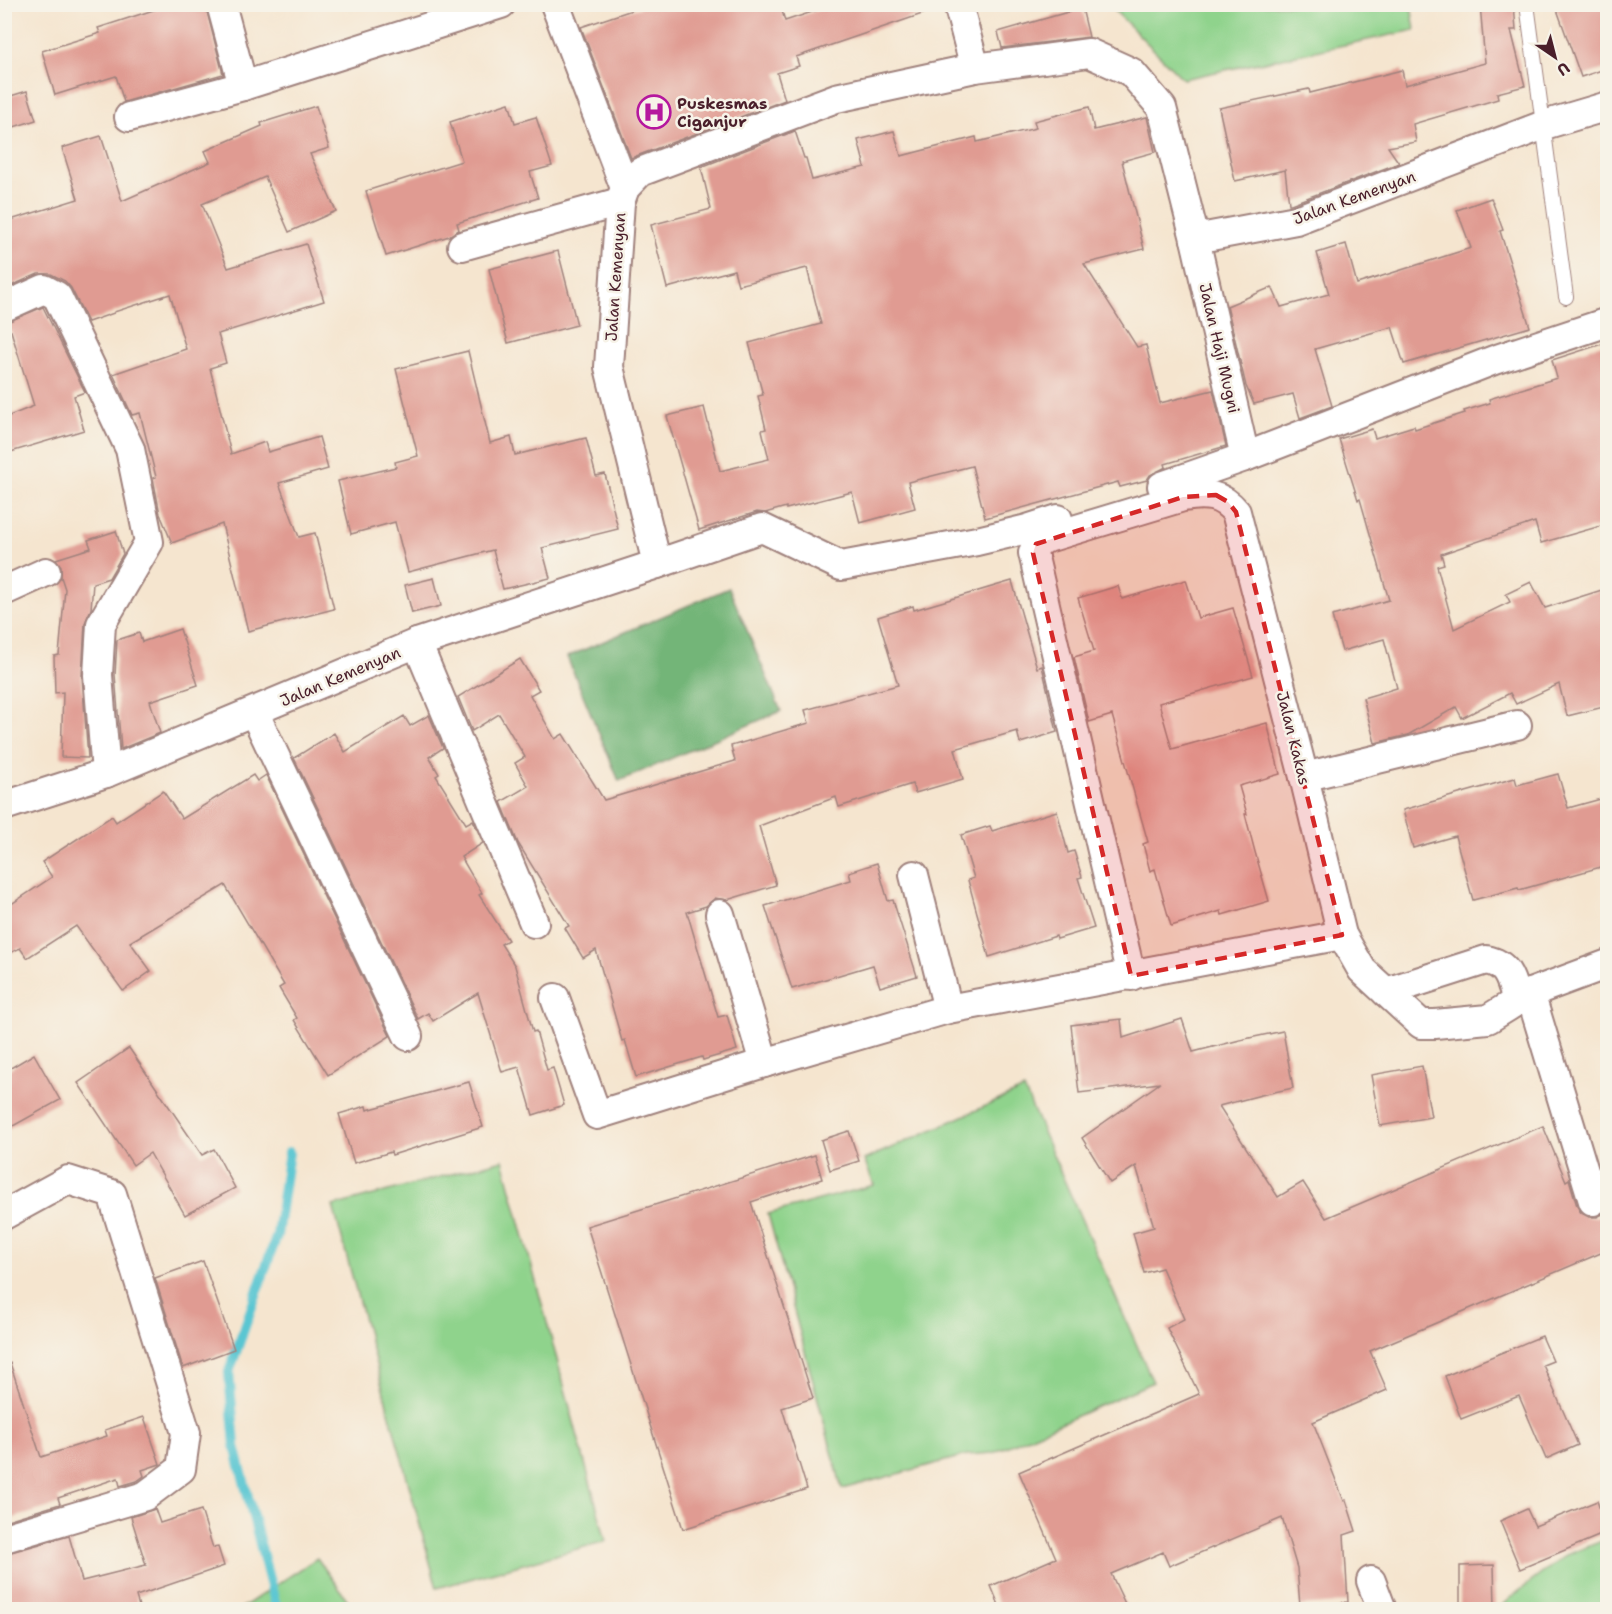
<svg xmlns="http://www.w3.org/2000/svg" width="1612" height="1614" font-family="'Shantell Sans',sans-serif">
	<rect width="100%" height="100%" fill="#f7f3e8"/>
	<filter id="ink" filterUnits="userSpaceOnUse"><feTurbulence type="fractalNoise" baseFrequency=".0167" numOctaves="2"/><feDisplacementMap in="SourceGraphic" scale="12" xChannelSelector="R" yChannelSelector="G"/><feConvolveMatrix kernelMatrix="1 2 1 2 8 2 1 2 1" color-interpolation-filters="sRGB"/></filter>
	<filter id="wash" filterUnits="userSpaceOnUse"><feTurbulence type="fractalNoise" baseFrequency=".008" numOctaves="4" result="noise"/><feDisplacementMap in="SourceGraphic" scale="24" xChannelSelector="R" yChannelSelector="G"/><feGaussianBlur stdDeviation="1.35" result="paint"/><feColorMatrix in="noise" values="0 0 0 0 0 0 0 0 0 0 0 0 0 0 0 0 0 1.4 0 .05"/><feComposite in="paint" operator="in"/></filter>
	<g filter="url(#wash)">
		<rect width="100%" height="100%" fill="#f5e5cf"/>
		<!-- green -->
		<g fill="#8fd38c" stroke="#6c795c" stroke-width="1.5">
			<polygon points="1114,5 1411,5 1415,30 1183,79 1115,11"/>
			<polygon points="1024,1089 1153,1382 993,1453 967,1455 842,1489 768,1214 874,1185 864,1160"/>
			<polygon points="503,1160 606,1541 437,1588 333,1206"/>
			<polygon points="1607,1539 1607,1609 1499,1609 1514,1595 1566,1555"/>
			<polygon points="317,1558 354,1609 240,1609"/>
		</g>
		<!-- forest -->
		<polygon fill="#73b578" stroke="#5e6a52" stroke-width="1.5" points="729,588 781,711 619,781 567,657"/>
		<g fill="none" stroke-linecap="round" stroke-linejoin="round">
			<!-- stream -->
			<polyline stroke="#5ac6d2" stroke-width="10" points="277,1610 235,1446 229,1372 277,1235 289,1152"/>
		</g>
		<g id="blocks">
			<!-- building -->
			<g fill="#e09b92">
				<polygon points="172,4 205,4 223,74 124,102 116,76 55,95 42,51 100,33 98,28"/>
				<polygon points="650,4 780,4 785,21 836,4 933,4 934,10 796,57 799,66 777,73 785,100 631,158 581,27"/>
				<polygon points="1480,4 1514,4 1516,30 1511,30 1525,86 1497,93 1498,99 1413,124 1416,142 1388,147 1399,163 1291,204 1289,204 1285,170 1235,181 1219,108 1309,89 1310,93 1402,70 1405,85 1485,63"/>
				<polygon points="1555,4 1608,4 1608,68 1581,77"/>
				<polygon points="1082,8 1089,37 1002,48 998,32"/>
				<polygon points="27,91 36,120 4,130 4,98"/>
				<polygon points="509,103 515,123 536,117 552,166 530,172 538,198 457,223 459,230 449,236 386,256 366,191 462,161 450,122"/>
				<polygon points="316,106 329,148 310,154 336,211 289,232 265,177 202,204 228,268 306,244 324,301 218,334 226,363 210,368 231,454 265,442 268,452 319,437 328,469 279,483 299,537 315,533 334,609 248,631 222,524 172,543 160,514 153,478 156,477 140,413 132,415 113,374 186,349 170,294 114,312 114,313 88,322 71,288 65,281 51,274 38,274 4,289 4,222 78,199 62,148 101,136 122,201 210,162 205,151 262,126 261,123"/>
				<polygon points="1089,107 1094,130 1147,117 1155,152 1122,161 1144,249 1084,264 1137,347 1146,345 1160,403 1213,390 1226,446 1165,464 1166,467 1150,475 1147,480 1120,487 1118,482 985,518 972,466 908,482 915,508 860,523 852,492 786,509 786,507 765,513 757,512 699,530 667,416 704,407 720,471 769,459 762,430 766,429 758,396 763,395 749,343 821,324 807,268 738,285 734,270 667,288 651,225 711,209 701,167 795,131 804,158 806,158 812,180 865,167 858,140 894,131 901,156 976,137 977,142 1036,128 1034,121"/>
				<polygon points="1491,198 1503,230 1500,231 1530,327 1404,364 1392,327 1315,349 1332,406 1300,418 1293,394 1254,404 1246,386 1227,306 1272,287 1281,307 1329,294 1317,253 1346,244 1357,284 1471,248 1457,210"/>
				<polygon points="558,251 577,325 508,343 489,269"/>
				<polygon points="43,307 85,392 74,396 84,430 4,454 4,418 34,406 11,331 4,333 4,323"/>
				<polygon points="1602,344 1608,363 1608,524 1541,543 1535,522 1441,554 1444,564 1437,566 1454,629 1510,602 1506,594 1531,582 1545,608 1608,588 1608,706 1567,716 1559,684 1516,704 1510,693 1462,718 1456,707 1408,735 1375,743 1363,698 1397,688 1384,639 1342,651 1332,616 1389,600 1360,499 1358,500 1339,439 1372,429 1375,438 1414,426 1415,429 1465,413 1464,411 1490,403 1489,399 1557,378 1552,360"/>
				<polygon points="468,351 490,443 511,437 515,455 586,438 596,476 605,474 618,529 542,548 550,578 503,589 493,550 408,572 395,522 351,534 338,481 396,467 395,462 418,456 396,369"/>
				<polygon points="116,531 123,554 109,578 93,583 91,609 85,623 82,676 88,758 61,757 63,692 55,693 54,656 59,655 65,589 61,577 61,566 56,559 91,548 88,540"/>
				<polygon points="434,578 441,606 412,613 405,585"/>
				<polygon points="1186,580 1198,618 1233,608 1253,676 1159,703 1172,749 1267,723 1280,774 1239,786 1247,814 1245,814 1255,852 1269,901 1222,915 1221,911 1171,926 1155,869 1150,871 1143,844 1148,842 1112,715 1089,722 1074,657 1094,651 1078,598 1118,586 1122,599"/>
				<polygon points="1012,581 1037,668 1042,666 1057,732 1020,743 1017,731 955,749 963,779 915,793 912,784 839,807 836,797 759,826 776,885 727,900 715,898 706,906 687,912 718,1017 727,1015 737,1050 703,1060 702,1057 636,1077 625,1040 622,1041 596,950 583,958 565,928 569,926 518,843 501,802 528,786 515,763 525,757 499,714 472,731 458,697 520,659 539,690 530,695 555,739 563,734 604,800 735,761 731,746 809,723 805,710 898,685 878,617 913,606 914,610"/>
				<polygon points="180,629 198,685 150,701 160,733 121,749 115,675 117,640 139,633 142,642"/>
				<polygon points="429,715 443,748 429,757 439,774 436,776 466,824 473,820 483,843 461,857 482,893 479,895 508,940 501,944 515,966 533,1032 536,1031 547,1070 553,1068 564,1105 533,1115 519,1067 502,1072 478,993 433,1021 428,1013 418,1019 294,758 334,733 345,752 404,716 410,726"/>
				<polygon points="1558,774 1568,808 1608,797 1608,865 1519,890 1518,888 1473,900 1455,836 1413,848 1403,810 1515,778 1517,785"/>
				<polygon points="253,775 257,781 266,775 390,1036 328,1075 294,1020 297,1018 279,988 284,985 225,885 130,942 151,971 123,991 76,926 27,958 20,948 4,956 4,909 52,877 42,862 112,816 116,822 163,791 182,819"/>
				<polygon points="1057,811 1068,853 1074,851 1082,877 1078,878 1094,928 1057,939 1056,936 989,957 968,880 974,878 961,835 990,826 992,831"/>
				<polygon points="877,863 888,901 893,900 917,976 880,987 873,965 792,989 765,906 851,880 849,872"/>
				<polygon points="1121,1019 1123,1038 1182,1019 1193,1052 1240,1040 1283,1031 1293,1088 1261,1095 1219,1106 1278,1197 1303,1182 1326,1218 1543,1126 1566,1181 1569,1179 1577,1206 1581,1213 1589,1217 1597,1217 1605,1213 1608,1208 1608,1250 1370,1351 1387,1390 1313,1422 1344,1501 1346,1500 1356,1531 1344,1535 1348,1602 1300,1606 1297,1568 1282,1518 1169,1566 1163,1552 1111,1574 1128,1610 1001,1610 991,1586 1056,1558 1019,1472 1199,1394 1167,1328 1184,1319 1162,1268 1144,1273 1133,1233 1154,1227 1136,1166 1110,1183 1082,1138 1160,1083 1079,1093 1071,1025"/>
				<polygon points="129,1048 202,1155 214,1149 235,1188 185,1215 150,1153 133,1165 78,1083"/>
				<polygon points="34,1054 60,1100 4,1131 4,1072"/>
				<polygon points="1422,1066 1431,1117 1380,1126 1371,1075"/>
				<polygon points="469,1082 483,1127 392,1155 391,1152 354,1163 339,1114 366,1106 367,1110"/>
				<polygon points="849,1131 859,1161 830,1170 821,1140"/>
				<polygon points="815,1155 822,1179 751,1202 813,1398 782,1408 807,1489 683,1529 587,1226"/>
				<polygon points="1608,1162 1608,1192 1600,1166"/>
				<polygon points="203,1261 234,1349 183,1368 155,1278"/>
				<polygon points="1542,1336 1553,1361 1543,1365 1578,1445 1546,1459 1519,1396 1461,1419 1445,1376"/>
				<polygon points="10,1363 41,1457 107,1436 105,1430 144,1417 160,1464 142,1470 144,1476 137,1481 120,1486 118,1478 58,1498 60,1504 4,1521 4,1364"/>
				<polygon points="1597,1501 1608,1532 1520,1569 1500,1521 1527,1509 1535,1526"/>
				<polygon points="155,1509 160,1523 201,1510 213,1548 218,1547 224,1566 136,1596 140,1610 4,1610 4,1554 69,1536 82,1581 146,1565 131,1517"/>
				<polygon points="1494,1565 1495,1608 1460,1608 1460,1566"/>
			</g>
		</g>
	</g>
	<g filter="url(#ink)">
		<use href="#blocks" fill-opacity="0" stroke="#a0827d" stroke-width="1.5"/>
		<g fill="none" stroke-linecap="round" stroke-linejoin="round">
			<!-- service casing -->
			<g stroke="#a0827d" stroke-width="16">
				<polyline id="service" points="1527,4 1566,297"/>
			</g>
			<!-- minor casing -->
			<g stroke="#a0827d" stroke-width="32">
				<g id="minor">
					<polyline points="221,4 243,86 501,4"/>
					<polyline points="555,4 625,188"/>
					<polyline points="958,4 975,68"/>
					<polyline points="129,117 243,86"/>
					<polyline points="1195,239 1245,457"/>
					<polyline points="462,246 620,202"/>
					<polyline points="4,307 44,289 57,296 130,449 149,542 101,624 98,675 106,773"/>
					<polyline points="1162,486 1245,457 1494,360 1608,322"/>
					<polyline points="657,564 762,528 841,566 977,541 1027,529 1058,519"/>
					<polyline points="4,591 46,572"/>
					<polyline points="417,643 534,923"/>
					<polyline points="254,712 408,1036"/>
					<polyline points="1304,777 1517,725"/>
					<polyline points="4,806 106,773 417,643 657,564 609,367 620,202 625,188 640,172 836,98 975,68 1089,53 1131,72 1162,108 1195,239 1296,220 1544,125 1608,106"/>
					<polyline points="914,875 948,1009"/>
					<polyline points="720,914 764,1063"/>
					<path d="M 1131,976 L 1033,553 L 1036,544 L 1044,539 L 1183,497 C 1206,493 1221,494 1236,512 L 1304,777 L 1342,935 L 1362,970 L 1421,1024 L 1435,1024 L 1488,1019 L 1530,993 L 1608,964"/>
					<path d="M 1386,992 L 1486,960 C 1509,964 1511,981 1517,1001"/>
					<polyline points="1530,993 1593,1201"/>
					<polyline points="555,998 597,1115 764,1063 948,1009 1342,935"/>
					<polyline points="4,1215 68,1180 112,1194 186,1433 181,1469 145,1496 4,1538"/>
					<polyline points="1371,1581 1382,1610"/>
				</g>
			</g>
			<!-- service -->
			<use href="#service" stroke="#fff" stroke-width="14"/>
			<!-- minor -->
			<use href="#minor" stroke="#fff" stroke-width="28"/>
		</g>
	</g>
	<!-- marked area -->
	<path fill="#d62828" fill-opacity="0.2" stroke="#d62828" stroke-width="4.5" stroke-dasharray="12 8" stroke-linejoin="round" d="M 1216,495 L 1228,502 L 1236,512 L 1342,935 L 1131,976 L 1033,553 L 1036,544 L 1183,497 Z"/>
	<!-- icons -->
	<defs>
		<g id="hospital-ring" transform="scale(1.725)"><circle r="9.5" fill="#f7f3e8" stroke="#b5179e" stroke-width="1.5"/><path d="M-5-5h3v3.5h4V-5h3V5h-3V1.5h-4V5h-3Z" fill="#b5179e"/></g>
	</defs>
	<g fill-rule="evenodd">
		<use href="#hospital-ring" x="654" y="112"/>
	</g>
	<g text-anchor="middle" stroke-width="5" stroke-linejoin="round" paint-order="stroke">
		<!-- poi labels -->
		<g font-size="16" font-weight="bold" fill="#4a1f2b" stroke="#f7f3e8" text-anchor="start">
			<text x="677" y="109">Puskesmas<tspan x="677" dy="18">Ciganjur</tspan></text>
		</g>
		<!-- street labels -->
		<g font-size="16" fill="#4a1f2b" stroke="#f7f3e8">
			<text transform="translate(1354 197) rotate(-20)" y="6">Jalan Kemenyan</text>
			<text transform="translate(615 277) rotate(-86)" y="6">Jalan Kemenyan</text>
			<text transform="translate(1220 348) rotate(77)" y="6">Jalan Haji Mugni</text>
			<text transform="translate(340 676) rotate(-23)" y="6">Jalan Kemenyan</text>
			<text transform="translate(1294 738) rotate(76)" y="6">Jalan Kakas</text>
		</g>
	</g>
	<!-- margin -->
	<rect width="1612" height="1614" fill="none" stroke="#f7f3e8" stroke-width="24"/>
	<!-- north arrow -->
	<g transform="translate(1555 57) rotate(145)" stroke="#f7f3e8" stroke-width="4.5" paint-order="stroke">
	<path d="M0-4.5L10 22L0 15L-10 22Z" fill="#4a1f2b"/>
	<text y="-9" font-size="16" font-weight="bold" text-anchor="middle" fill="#4a1f2b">U</text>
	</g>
</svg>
